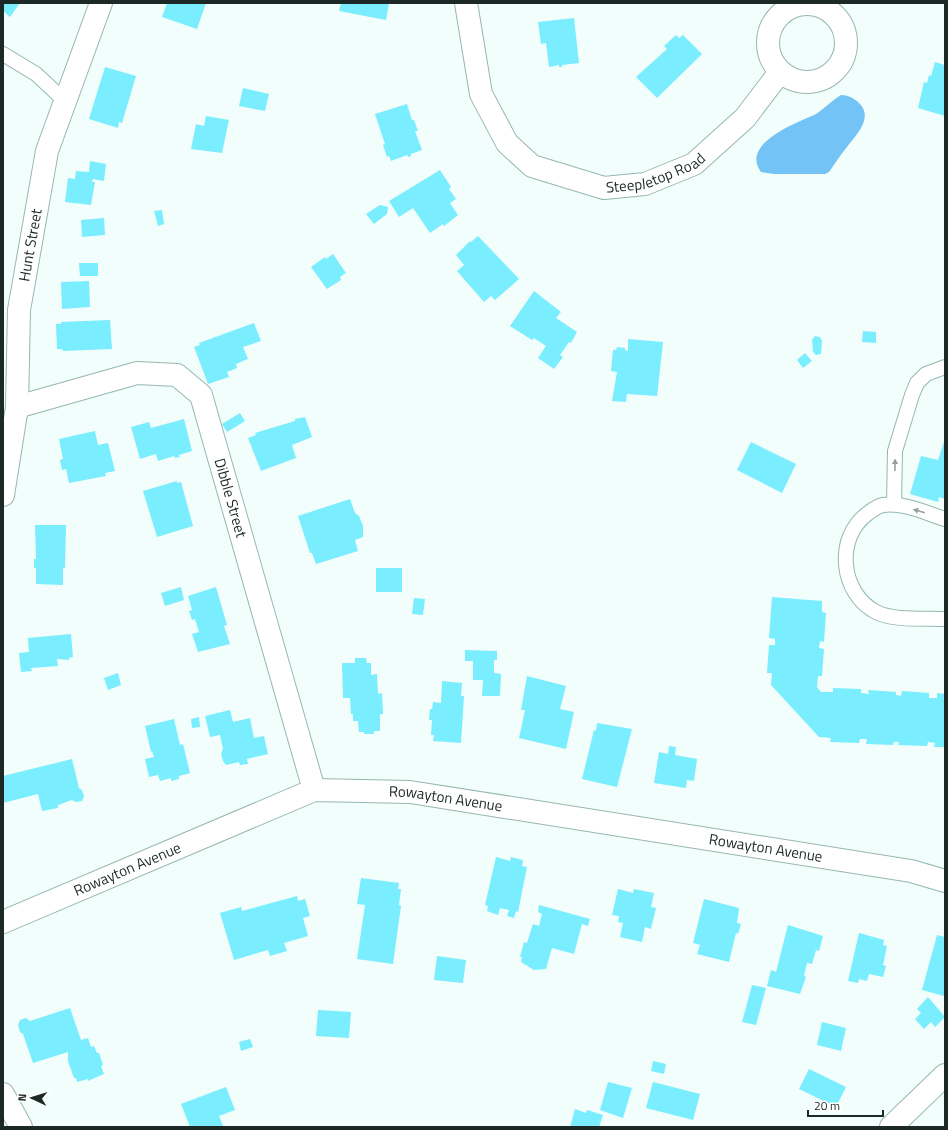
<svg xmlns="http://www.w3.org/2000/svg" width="948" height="1130" font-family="'Titillium Web',sans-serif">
	<rect width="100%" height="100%" fill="#f1fefb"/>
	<!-- water -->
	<path fill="#73c3f6" d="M 841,95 C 848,95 853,98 858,102 C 875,117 856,135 847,147 C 840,155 835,164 829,172 L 825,174 L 774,174 L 761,172 C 740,144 796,123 814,115 C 822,111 832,100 841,95 Z"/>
	<!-- building -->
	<g fill="#7aedfe">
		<polygon points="3,3 20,3 10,17 3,11"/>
		<polygon points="167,3 206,3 197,29 162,17"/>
		<polygon points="341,3 389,3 386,20 339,11"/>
		<polygon points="574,18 579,63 562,65 562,67 559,67 559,65 549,67 546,43 541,44 538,22"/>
		<polygon points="676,35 679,38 683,35 702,54 657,98 636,77 667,49 664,46"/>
		<polygon points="935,62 945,65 945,116 918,108 924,82 927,83 929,75 931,76"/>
		<polygon points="105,67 136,76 122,123 119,122 118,128 89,119"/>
		<polygon points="243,88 269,94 265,111 239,106"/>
		<polygon points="407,104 412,120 414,120 418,131 415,131 422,150 411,154 411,156 408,157 407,155 391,161 389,156 387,157 383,145 385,144 375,114"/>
		<polygon points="206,116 229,120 222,153 191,149 196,124 204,126"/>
		<polygon points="90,161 106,164 104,181 93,179 92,182 95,182 91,205 65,202 68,178 75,179 76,171 89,172"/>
		<polygon points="440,170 451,187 449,189 456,199 450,203 458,215 444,226 443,224 430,233 413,208 399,217 389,201"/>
		<polygon points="380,205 388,207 387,214 374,224 366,214"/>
		<polygon points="162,210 164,224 158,226 154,211"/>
		<polygon points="104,218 105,235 82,237 81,220"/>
		<polygon points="478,236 519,279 495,300 491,296 484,302 457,271 464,265 456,255 470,241 471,242"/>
		<polygon points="333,254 346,273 340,277 341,280 327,289 311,267 325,257 326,259"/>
		<polygon points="79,263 98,263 98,276 80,276"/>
		<polygon points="89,281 90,307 62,309 61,282"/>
		<polygon points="534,291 561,312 556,318 577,332 571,343 569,342 560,355 563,357 554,369 538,358 546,346 534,338 532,340 510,326"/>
		<polygon points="110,320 112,349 63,351 62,349 57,349 56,324 61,324 61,322"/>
		<polygon points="254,323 261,341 243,347 248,359 236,364 237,368 227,372 229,377 208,384 194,347 200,345 199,343"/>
		<polygon points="863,331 876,332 876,343 862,342"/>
		<polygon points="815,336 820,337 822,341 821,354 816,355 813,352 812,340"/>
		<polygon points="628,339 663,342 657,396 627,394 626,402 612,401 617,372 611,371 613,350 616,350 617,347 625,348 625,350 628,351"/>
		<polygon points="805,353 812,361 803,368 797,360"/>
		<polygon points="240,413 245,421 227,432 222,424"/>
		<polygon points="305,417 312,437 292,445 296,458 261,471 248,438 256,435 255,433 295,421 295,419"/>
		<polygon points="184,419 192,451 179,455 180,457 175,458 174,456 158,461 156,454 140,459 131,427 149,422 151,428"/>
		<polygon points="95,431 98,445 108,443 115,471 105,473 106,476 69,483 66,469 62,470 60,460 63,459 59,439"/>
		<polygon points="945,439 945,499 939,497 938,502 910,494 921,456 938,460"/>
		<polygon points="751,442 796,464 782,493 737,470"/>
		<polygon points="177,481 177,483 181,482 193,526 157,537 143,491"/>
		<polygon points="350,499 355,513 359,516 363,526 363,537 355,540 358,551 316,564 312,553 310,553 298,516"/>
		<polygon points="35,525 66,525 65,568 63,568 63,585 36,584 36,568 34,568 34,559 36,559"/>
		<rect x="376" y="568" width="26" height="24"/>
		<polygon points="181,587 184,600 165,606 161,593"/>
		<polygon points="216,587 227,625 224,626 230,644 198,652 192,634 199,632 195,619 192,620 189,611 192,610 188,596"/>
		<polygon points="772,597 822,601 822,612 826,613 824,642 820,641 819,648 824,649 822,676 818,676 817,687 821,692 833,692 833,688 861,689 861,693 869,694 868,690 896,692 896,695 901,696 902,691 929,693 929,698 937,698 937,693 945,694 945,747 934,747 935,743 928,742 927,746 898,745 899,742 894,742 893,745 866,744 867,739 860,739 859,743 830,742 831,738 819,737 771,685 772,673 767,673 769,645 775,645 775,639 769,638"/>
		<polygon points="414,598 425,599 423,615 412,614"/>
		<polygon points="71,634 73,657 69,658 69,660 57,659 58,666 31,668 32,671 21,672 19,653 29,652 28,638"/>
		<polygon points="465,650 497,651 497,660 494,660 494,673 501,674 500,696 482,696 483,680 473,680 473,661 465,661"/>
		<polygon points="355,658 366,658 367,663 371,663 371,675 377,674 378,694 382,693 383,714 380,714 380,731 374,731 374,734 364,734 364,732 359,732 358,721 353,721 353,714 351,714 350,698 343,698 342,663 355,663"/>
		<polygon points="118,673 121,685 108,690 104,678"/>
		<polygon points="527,676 566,686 560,709 574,712 566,749 519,738 525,710 521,710"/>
		<polygon points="442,681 462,683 461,696 464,696 461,743 433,741 434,735 431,735 432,720 429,720 430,709 432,709 433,702 441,703"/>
		<polygon points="230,710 233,722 250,718 254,738 264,736 268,754 247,759 248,764 240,765 239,762 226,765 223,761 221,754 223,749 220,735 210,737 205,716"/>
		<polygon points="199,717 200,727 192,728 191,719"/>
		<polygon points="174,719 180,745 183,744 190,773 179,776 179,779 171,781 171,778 160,781 158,775 149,777 145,759 154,757 152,751 151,752 145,726"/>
		<polygon points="597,723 632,729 617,787 582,779 594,730 596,731"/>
		<polygon points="669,746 676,747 675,755 697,759 694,781 687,780 686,788 654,783 659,752 668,754"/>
		<polygon points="72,759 79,788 82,790 84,796 82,801 76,802 72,800 58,805 58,808 42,811 38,794 3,803 3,776"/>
		<polygon points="496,857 510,861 511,857 523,860 522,866 527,867 518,912 516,911 514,918 507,916 509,910 500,908 498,915 487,911 488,906 485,905"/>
		<polygon points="361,878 399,883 398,889 401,889 399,905 401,906 393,964 357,959 365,905 357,904"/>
		<polygon points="618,889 633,893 634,889 654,893 651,907 656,908 651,929 645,927 642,942 620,937 623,923 618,922 619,916 612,915"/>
		<polygon points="297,896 298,901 305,899 310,916 303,918 308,936 284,943 287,951 270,956 268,950 234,960 220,913 241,907 242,911"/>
		<polygon points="704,899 739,908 737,923 741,924 738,934 736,933 729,962 697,954 700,945 693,943"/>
		<polygon points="539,905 590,919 588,926 582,924 574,954 552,948 546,969 534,970 521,962 522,957 520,957 524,942 527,943 533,924 539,926 542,914 538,912"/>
		<polygon points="788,925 823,936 819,951 816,950 812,964 807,963 804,976 806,977 800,994 767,986 771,970 776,972"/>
		<polygon points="859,933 884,940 883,945 887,946 883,965 886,966 883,977 869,974 867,981 859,979 858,983 848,981"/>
		<polygon points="937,935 945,937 944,996 922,990"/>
		<polygon points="437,956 466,960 463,983 434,980"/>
		<polygon points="752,985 766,988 756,1025 742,1022"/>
		<polygon points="928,997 945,1017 935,1027 931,1022 924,1029 915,1019 921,1013 917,1009"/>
		<polygon points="70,1008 81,1040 88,1038 91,1047 94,1046 97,1053 99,1053 103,1065 101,1066 104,1074 88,1081 88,1079 77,1082 76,1078 74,1078 68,1061 68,1052 33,1063 23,1034 20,1032 18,1025 20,1020 26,1018 30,1021"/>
		<polygon points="318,1010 351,1012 349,1038 316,1036"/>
		<polygon points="822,1022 846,1028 841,1051 817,1045"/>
		<polygon points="250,1039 253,1047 241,1051 239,1042"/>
		<polygon points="653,1061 666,1064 664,1074 651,1071"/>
		<polygon points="809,1069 846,1087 836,1107 799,1089"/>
		<polygon points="608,1082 632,1088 623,1118 600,1110"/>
		<polygon points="653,1082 700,1094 693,1120 646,1108"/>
		<polygon points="226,1087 235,1110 219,1116 223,1126 190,1127 181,1104"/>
		<polygon points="575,1109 586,1113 587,1110 603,1115 599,1127 570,1127"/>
	</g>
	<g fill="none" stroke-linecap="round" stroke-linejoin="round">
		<!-- service casing -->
		<g stroke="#96b7af" stroke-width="16">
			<g id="service">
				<polyline points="3,54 36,74 65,101"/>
				<polyline points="894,504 895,451 912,395 917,383 926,374 945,367"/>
				<path d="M 945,519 C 926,513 903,502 883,505 C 877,506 872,510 867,514 C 835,538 840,593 876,612 C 893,621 926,618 945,619"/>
			</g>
		</g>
		<!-- minor casing -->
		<g stroke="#96b7af" stroke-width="24">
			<g id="minor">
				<path id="s1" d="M 466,3 L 481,94 L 507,143 L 532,166 L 604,188 L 645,184 L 694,164 L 745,118 L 780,72"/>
				<circle cx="807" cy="43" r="39"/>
				<path id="s2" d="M 17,407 L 137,373 L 177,375 L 201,395 L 314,790"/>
				<path id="s3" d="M 3,495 L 17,407 L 19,310 L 47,151 L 101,3"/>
				<polyline points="3,1094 21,1127"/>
			</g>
		</g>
		<!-- tertiary casing -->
		<g stroke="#96b7af" stroke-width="24">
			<g id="tertiary">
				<path id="s4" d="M 3,922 L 314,790 L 410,792 L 911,871 L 945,881"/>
			</g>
		</g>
		<!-- secondary casing -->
		<g stroke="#96b7af" stroke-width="24">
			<polyline id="secondary" points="891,1127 945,1075"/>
		</g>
		<!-- service -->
		<use href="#service" stroke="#fff" stroke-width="14"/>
		<!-- minor -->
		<use href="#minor" stroke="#fff" stroke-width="22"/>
		<!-- tertiary -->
		<use href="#tertiary" stroke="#fff" stroke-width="22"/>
		<!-- secondary -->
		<use href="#secondary" stroke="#fff" stroke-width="22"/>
	</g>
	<!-- one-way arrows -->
	<defs><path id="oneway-solid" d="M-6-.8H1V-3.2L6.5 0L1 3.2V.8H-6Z"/></defs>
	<g fill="#999f9d">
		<use href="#oneway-solid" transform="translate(895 465) rotate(-89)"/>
		<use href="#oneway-solid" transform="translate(919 511) rotate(-164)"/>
	</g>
	<g text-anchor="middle" stroke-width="3" stroke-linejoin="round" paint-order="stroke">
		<!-- street labels -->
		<g font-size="15" fill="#1c2926" stroke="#fff">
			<text dy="5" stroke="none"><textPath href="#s1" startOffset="311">Steepletop Road</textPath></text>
			<text dy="5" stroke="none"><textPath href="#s3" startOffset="252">Hunt Street</textPath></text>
			<text dy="5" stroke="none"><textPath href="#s2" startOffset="303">Dibble Street</textPath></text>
			<text dy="5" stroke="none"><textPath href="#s4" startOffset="470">Rowayton Avenue</textPath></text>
			<text dy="5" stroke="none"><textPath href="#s4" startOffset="794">Rowayton Avenue</textPath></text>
			<text dy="5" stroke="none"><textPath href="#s4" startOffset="135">Rowayton Avenue</textPath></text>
		</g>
	</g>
	<!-- border -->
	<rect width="948" height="1130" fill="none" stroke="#1c2926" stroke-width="8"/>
	<!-- north arrow -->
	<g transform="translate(32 1098) rotate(274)" stroke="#ffffff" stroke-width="3" paint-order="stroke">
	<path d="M0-3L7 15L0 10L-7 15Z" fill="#1c2926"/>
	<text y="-6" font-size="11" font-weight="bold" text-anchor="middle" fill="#1c2926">N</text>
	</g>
	<!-- scale -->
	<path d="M808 1110v6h75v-6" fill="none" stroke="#1c2926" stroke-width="2"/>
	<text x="814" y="1110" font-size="12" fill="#1c2926" stroke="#ffffff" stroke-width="3" paint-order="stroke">20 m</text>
</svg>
